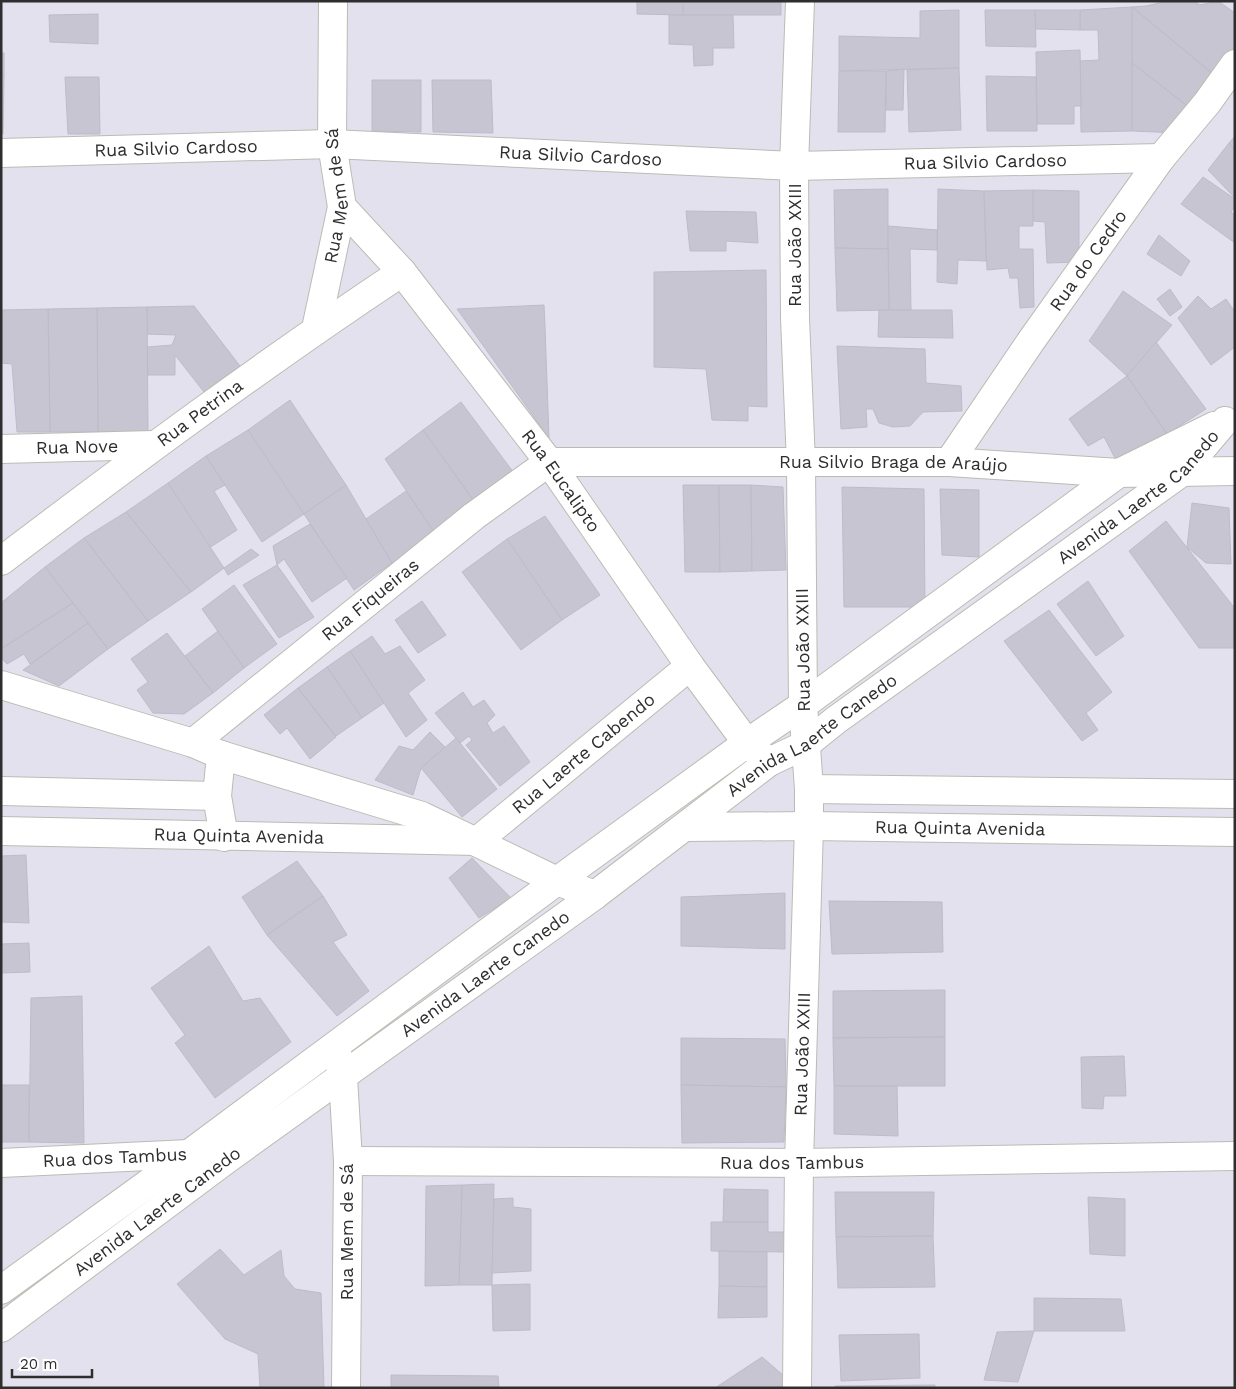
<svg xmlns="http://www.w3.org/2000/svg" width="1236" height="1389" font-family="'Work Sans',sans-serif">
	<rect width="100%" height="100%" fill="#e4e1ef"/>
	<!-- building -->
	<g fill="#c8c5d2" stroke="#bfbacb">
		<polygon points="637,1 684,1 683,15 637,14"/>
		<rect x="683" y="1" width="98" height="14"/>
		<polygon points="1168,1 1194,1 1200,5 1218,1 1235,13 1235,57 1219,79 1132,7 1146,6"/>
		<polygon points="1132,7 1219,79 1195,112 1132,63"/>
		<polygon points="1132,7 1132,131 1081,132 1080,61 1099,60 1098,30 1080,30 1080,10"/>
		<polygon points="959,10 959,68 839,71 839,36 920,38 920,11"/>
		<polygon points="985,10 1035,10 1036,47 986,46"/>
		<polygon points="1035,10 1080,10 1080,30 1036,29"/>
		<polygon points="98,14 98,44 50,42 49,15"/>
		<polygon points="669,15 733,15 734,48 713,48 713,65 694,66 693,45 669,44"/>
		<polygon points="1080,50 1081,106 1074,106 1074,124 1037,124 1036,52"/>
		<rect x="1" y="53" width="3" height="22"/>
		<polygon points="1132,63 1195,112 1179,133 1132,131"/>
		<polygon points="959,68 961,130 909,132 907,70"/>
		<polygon points="904,69 903,110 886,110 886,71"/>
		<polygon points="839,71 886,71 885,132 838,132"/>
		<polygon points="1,75 4,75 3,134 1,134"/>
		<polygon points="986,76 1036,77 1037,131 987,131"/>
		<polygon points="65,77 99,77 100,134 68,134"/>
		<polygon points="372,80 421,80 421,132 372,131"/>
		<polygon points="432,80 491,80 493,133 433,132"/>
		<polygon points="1235,136 1235,150 1229,143"/>
		<polygon points="1229,143 1235,150 1235,198 1208,170"/>
		<polygon points="1203,177 1235,199 1235,206 1231,212 1235,215 1235,243 1181,204"/>
		<polygon points="888,189 888,249 835,248 834,190"/>
		<polygon points="938,189 984,191 986,261 958,260 957,284 937,282"/>
		<polygon points="1033,190 1079,191 1079,262 1047,263 1045,222 1033,221"/>
		<polygon points="1033,190 1033,226 1019,226 1019,249 1033,249 1034,307 1020,308 1018,278 1010,278 1008,268 987,270 984,191"/>
		<polygon points="686,211 756,212 758,243 726,241 726,251 690,251"/>
		<polygon points="888,226 937,230 937,250 910,249 911,310 889,310"/>
		<polygon points="1159,235 1190,261 1181,276 1147,254"/>
		<polygon points="835,248 888,249 889,310 837,311"/>
		<polygon points="766,270 767,407 748,406 748,421 712,420 706,369 654,367 654,272"/>
		<polygon points="1170,289 1182,307 1170,316 1157,299"/>
		<polygon points="1123,291 1172,325 1127,376 1089,341"/>
		<polygon points="1198,296 1211,309 1226,299 1235,312 1235,347 1211,365 1178,318"/>
		<polygon points="544,305 545,327 549,438 457,309"/>
		<polygon points="194,306 240,366 204,392 175,355 175,375 148,375 147,347 172,345 176,335 147,334 147,307"/>
		<polygon points="147,307 148,432 98,432 97,308"/>
		<polygon points="97,308 98,432 50,432 48,309"/>
		<polygon points="48,309 50,432 17,432 12,364 1,363 1,310"/>
		<polygon points="879,310 952,310 953,338 878,337"/>
		<polygon points="1156,342 1206,409 1167,434 1127,376"/>
		<polygon points="837,346 925,349 926,383 961,386 962,411 923,412 910,426 893,427 879,423 873,409 866,409 867,427 841,429"/>
		<polygon points="1127,376 1167,434 1116,460 1104,437 1088,446 1069,419"/>
		<polygon points="290,400 346,485 304,514 248,430"/>
		<polygon points="461,402 514,473 474,501 423,430"/>
		<polygon points="248,430 304,514 262,542 206,456"/>
		<polygon points="423,430 474,501 434,532 385,459"/>
		<polygon points="206,456 225,485 214,491 237,530 209,548 168,483"/>
		<polygon points="168,483 224,568 191,592 126,512"/>
		<polygon points="346,485 392,563 354,590 304,514"/>
		<polygon points="683,485 719,485 720,572 685,572"/>
		<polygon points="719,485 751,485 752,571 720,572"/>
		<polygon points="751,485 783,487 786,570 752,571"/>
		<polygon points="842,487 924,489 925,607 844,607"/>
		<polygon points="940,489 979,490 979,557 942,555"/>
		<polygon points="406,491 434,532 392,563 366,519"/>
		<polygon points="1192,503 1229,508 1231,564 1206,563 1187,547"/>
		<polygon points="126,512 191,592 148,621 84,538"/>
		<polygon points="545,516 600,595 562,620 507,539"/>
		<polygon points="1166,521 1233,606 1234,648 1199,648 1129,551"/>
		<polygon points="310,524 347,578 312,602 284,559 277,565 273,546"/>
		<polygon points="84,538 148,621 108,649 45,567"/>
		<polygon points="507,539 562,620 521,650 462,572"/>
		<polygon points="251,549 259,555 228,575 224,568"/>
		<polygon points="277,565 314,617 279,638 243,585"/>
		<polygon points="45,567 73,603 1,649 1,603"/>
		<polygon points="1088,581 1124,636 1096,656 1057,604"/>
		<polygon points="234,585 277,644 244,668 202,609"/>
		<polygon points="422,601 446,635 418,653 395,620"/>
		<polygon points="73,603 88,623 30,664 24,654 7,664 1,658 1,649"/>
		<polygon points="1049,610 1112,692 1086,713 1098,730 1082,741 1004,641"/>
		<polygon points="88,623 108,649 59,686 23,670"/>
		<polygon points="218,631 244,668 213,693 185,656"/>
		<polygon points="167,633 213,693 184,714 153,713 137,690 148,682 131,659"/>
		<polygon points="372,636 385,654 400,646 425,680 408,693 427,720 406,737 350,651"/>
		<polygon points="350,651 384,703 362,718 327,667"/>
		<polygon points="327,667 362,718 336,736 298,688"/>
		<polygon points="298,688 336,737 310,759 287,728 280,734 264,715"/>
		<polygon points="463,692 473,707 484,700 495,715 487,723 493,733 504,726 530,762 500,786 466,745 472,740 469,736 460,743 435,713"/>
		<polygon points="430,732 445,747 421,768 413,795 375,780 399,746 413,750"/>
		<polygon points="456,738 497,789 462,817 421,768"/>
		<polygon points="26,855 29,923 1,922 1,856"/>
		<polygon points="472,858 511,898 479,918 449,878"/>
		<polygon points="297,861 323,896 267,935 242,897"/>
		<polygon points="785,893 785,949 681,946 681,897"/>
		<polygon points="323,896 347,935 333,942 369,991 337,1016 267,935"/>
		<polygon points="829,901 942,902 943,952 832,954"/>
		<polygon points="29,943 30,972 1,973 1,944"/>
		<polygon points="209,946 243,1001 260,998 291,1042 215,1098 175,1043 185,1035 151,988"/>
		<polygon points="945,990 945,1037 833,1038 833,991"/>
		<polygon points="82,996 84,1143 29,1142 31,998"/>
		<polygon points="945,1037 945,1086 834,1086 833,1038"/>
		<polygon points="681,1038 785,1039 786,1087 681,1085"/>
		<polygon points="1124,1056 1126,1096 1104,1096 1103,1109 1082,1108 1081,1057"/>
		<rect x="1" y="1085" width="28" height="57"/>
		<polygon points="681,1085 786,1087 784,1142 682,1143"/>
		<polygon points="834,1086 897,1086 898,1136 834,1134"/>
		<polygon points="494,1184 492,1285 459,1285 462,1185"/>
		<polygon points="462,1185 459,1285 425,1286 426,1186"/>
		<polygon points="724,1189 768,1190 768,1222 723,1222"/>
		<polygon points="835,1192 934,1192 933,1236 836,1237"/>
		<polygon points="1088,1197 1125,1199 1125,1256 1090,1254"/>
		<polygon points="513,1198 513,1207 531,1209 531,1271 492,1273 494,1199"/>
		<polygon points="711,1222 768,1222 768,1232 787,1232 787,1252 711,1251"/>
		<polygon points="933,1236 935,1287 838,1288 836,1237"/>
		<polygon points="220,1249 244,1275 281,1250 284,1276 295,1289 321,1293 324,1388 260,1388 258,1354 225,1339 177,1284"/>
		<polygon points="719,1251 767,1252 767,1287 719,1286"/>
		<polygon points="530,1284 530,1330 493,1331 492,1285"/>
		<polygon points="719,1286 767,1287 767,1317 718,1318"/>
		<polygon points="1034,1298 1121,1299 1125,1331 1034,1331"/>
		<polygon points="1034,1331 1018,1382 984,1380 997,1332"/>
		<polygon points="919,1334 920,1378 841,1381 839,1335"/>
		<polygon points="762,1357 783,1375 784,1388 715,1388"/>
		<polygon points="391,1375 498,1376 499,1388 391,1388"/>
		<polygon points="935,1385 935,1388 835,1388 835,1386"/>
	</g>
	<g fill="none" stroke-linecap="round" stroke-linejoin="round">
		<!-- minor casing -->
		<g stroke="#b7beb1" stroke-width="30">
			<g id="minor">
				<path id="s1" d="M 1,153 L 332,144 L 794,166 L 1161,158"/>
				<path id="s2" d="M 342,207 L 402,272 L 549,462 L 690,666 L 747,743 L 769,762"/>
				<path id="s3" d="M 316,329 L 342,207 L 332,144 L 333,1"/>
				<path id="s4" d="M 1,449 L 154,445"/>
				<path id="s5" d="M 949,462 L 1031,341 L 1161,158 L 1207,103 L 1235,64"/>
				<path id="s6" d="M 1,561 C 133,461 265,363 402,272"/>
				<polyline points="1,685 193,743 221,755 422,816 557,881 595,895"/>
				<path id="s7" d="M 193,743 L 474,516 L 549,462 L 949,462 L 1119,473 L 1235,471"/>
				<polyline points="221,755 217,796 224,837"/>
				<polyline points="809,789 1235,794"/>
				<polyline points="1,791 217,796"/>
				<path id="s8" d="M 685,827 L 809,826 L 1235,832"/>
				<path id="s9" d="M 1,831 L 477,841 L 690,666"/>
				<polyline points="335,1046 343,1077 348,1161 346,1388"/>
				<path id="s10" d="M 348,1161 L 799,1163 L 1235,1156"/>
				<path id="s11" d="M 1,1163 L 189,1154 L 199,1156"/>
				<path id="s12" d="M 797,1388 L 799,1163 L 809,826 L 809,789 L 803,705 L 801,463 L 795,318 L 794,166 L 800,1"/>
			</g>
		</g>
		<!-- tertiary casing -->
		<g stroke="#b7beb1" stroke-width="30">
			<g id="tertiary">
				<polyline points="1,1290 189,1154 557,881 747,743 803,705 1119,473 1214,426"/>
				<path id="s13" d="M 1,1328 L 227,1159 L 595,895 L 769,762 L 805,745 L 836,720 L 1182,472 L 1225,421"/>
			</g>
		</g>
		<!-- minor -->
		<use href="#minor" stroke="#fff" stroke-width="28"/>
		<!-- tertiary -->
		<use href="#tertiary" stroke="#fff" stroke-width="28"/>
	</g>
	<g text-anchor="middle" stroke-width="4" stroke-linejoin="round" paint-order="stroke">
		<!-- street labels -->
		<g font-size="18" fill="#2e2e2e" stroke="#fff">
			<text dy="6" stroke="none"><textPath href="#s1" startOffset="175">Rua Silvio Cardoso</textPath></text>
			<text dy="6" stroke="none"><textPath href="#s1" startOffset="580">Rua Silvio Cardoso</textPath></text>
			<text dy="6" stroke="none"><textPath href="#s1" startOffset="985">Rua Silvio Cardoso</textPath></text>
			<text dy="6" stroke="none"><textPath href="#s3" startOffset="136">Rua Mem de Sá</textPath></text>
			<text transform="translate(795 245) rotate(-90)" y="6">Rua João XXIII</text>
			<text dy="6" stroke="none"><textPath href="#s5" startOffset="245">Rua do Cedro</textPath></text>
			<text dy="6" stroke="none"><textPath href="#s6" startOffset="248">Rua Petrina</textPath></text>
			<text dy="6" stroke="none"><textPath href="#s4" startOffset="76">Rua Nove</textPath></text>
			<text dy="6" stroke="none"><textPath href="#s7" startOffset="798">Rua Silvio Braga de Araújo</textPath></text>
			<text dy="6" stroke="none"><textPath href="#s2" startOffset="351">Rua Eucalipto</textPath></text>
			<text dy="6" stroke="none"><textPath href="#s13" startOffset="1410">Avenida Laerte Canedo</textPath></text>
			<text dy="6" stroke="none"><textPath href="#s7" startOffset="228">Rua Fiqueiras</textPath></text>
			<text transform="translate(803 650) rotate(-91)" y="6">Rua João XXIII</text>
			<text dy="6" stroke="none"><textPath href="#s13" startOffset="1005">Avenida Laerte Canedo</textPath></text>
			<text dy="6" stroke="none"><textPath href="#s9" startOffset="614">Rua Laerte Cabendo</textPath></text>
			<text dy="6" stroke="none"><textPath href="#s8" startOffset="275">Rua Quinta Avenida</textPath></text>
			<text dy="6" stroke="none"><textPath href="#s9" startOffset="238">Rua Quinta Avenida</textPath></text>
			<text dy="6" stroke="none"><textPath href="#s13" startOffset="600">Avenida Laerte Canedo</textPath></text>
			<text dy="6" stroke="none"><textPath href="#s12" startOffset="334">Rua João XXIII</textPath></text>
			<text dy="6" stroke="none"><textPath href="#s11" startOffset="114">Rua dos Tambus</textPath></text>
			<text dy="6" stroke="none"><textPath href="#s10" startOffset="444">Rua dos Tambus</textPath></text>
			<text dy="6" stroke="none"><textPath href="#s13" startOffset="195">Avenida Laerte Canedo</textPath></text>
			<text transform="translate(347 1232) rotate(-90)" y="6">Rua Mem de Sá</text>
		</g>
	</g>
	<!-- border -->
	<rect width="1236" height="1389" fill="none" stroke="#2e2e2e" stroke-width="5"/>
	<!-- scale -->
	<path d="M12 1369v8h80v-8" fill="none" stroke="#2e2e2e" stroke-width="2.5"/>
	<text x="20" y="1369" font-size="15" fill="#2e2e2e" stroke="#ffffff" stroke-width="4" paint-order="stroke">20 m</text>
</svg>
